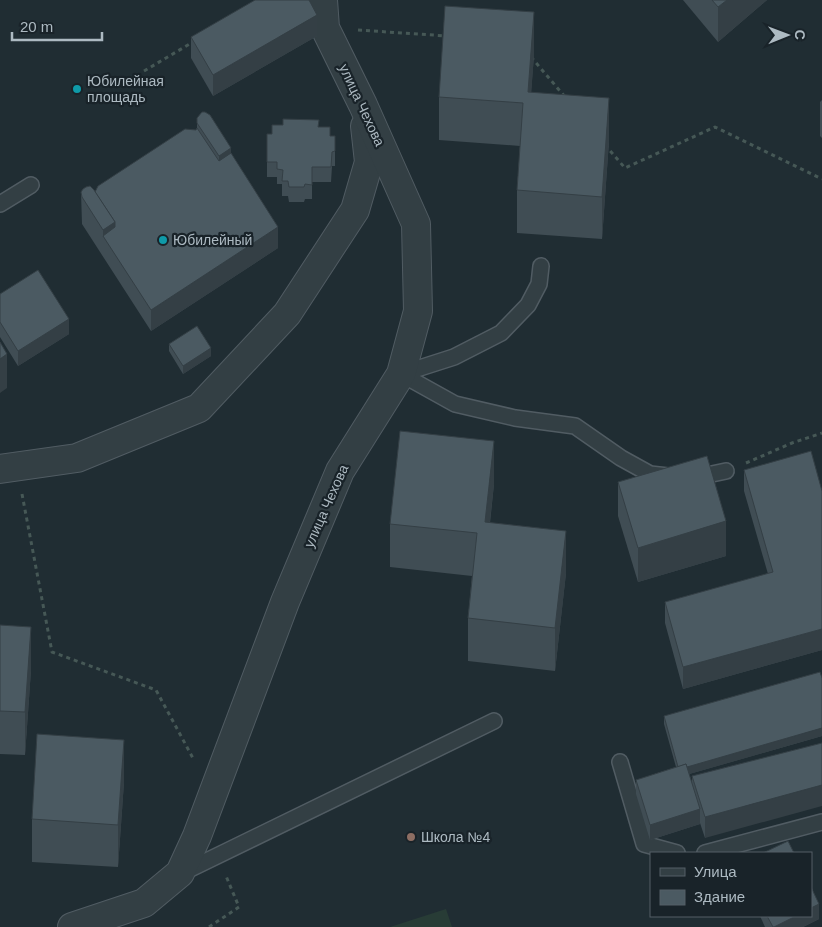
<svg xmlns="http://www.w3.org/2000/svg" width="822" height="927" font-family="Helvetica,sans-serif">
	<rect width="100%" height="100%" fill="#202d33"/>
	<!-- pitch -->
	<polygon fill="#283c36" points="446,909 452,927 390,927"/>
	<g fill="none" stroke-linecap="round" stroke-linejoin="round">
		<!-- lane casing -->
		<g stroke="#515c63" stroke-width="18">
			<g id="lane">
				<polyline points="0,204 31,185"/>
				<polyline points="541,266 539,284 528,305 501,333 454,357 401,374 455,404 515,418 575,426 621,458 650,474 668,476"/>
				<polyline points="693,478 726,471"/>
				<polyline points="620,762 644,844 677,853"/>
				<polyline points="705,853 822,822"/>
				<polyline points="182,873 494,721"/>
			</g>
		</g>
		<!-- street casing -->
		<g stroke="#515c63" stroke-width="30">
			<g id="street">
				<polyline points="0,469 77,458 199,408 287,314 355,210 369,162 365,126"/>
				<polyline points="72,927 144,903 180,873 197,836 285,602 340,471 401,374 418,311 416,224 363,105 325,28 323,0"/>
			</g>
		</g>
		<!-- path -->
		<g stroke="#465856" stroke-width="3" stroke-dasharray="4 4" stroke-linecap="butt">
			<polyline points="358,30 447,36"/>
			<polyline points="531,57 566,98"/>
			<polyline points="144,71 193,42"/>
			<polyline points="605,145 625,168 715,127 822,179"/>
			<polyline points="746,463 792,443 822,433"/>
			<polyline points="22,494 52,652 156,690 194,760"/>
			<polyline points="209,927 239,907 226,876"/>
		</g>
		<!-- lane -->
		<use href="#lane" stroke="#333f44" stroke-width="15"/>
		<!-- street -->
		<use href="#street" stroke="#333f44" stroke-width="28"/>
	</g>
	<!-- wall -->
	<g fill="#404d54">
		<polygon points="683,0 767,0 718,42"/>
		<polygon points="317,36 213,96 191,58 191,37"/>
		<polygon points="534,55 531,93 609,141 602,239 517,233 517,190 520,146 439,140 439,97"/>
		<polygon points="822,100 822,138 820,136 820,102"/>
		<polygon points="197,118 231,153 278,248 151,331 82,224 81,192 95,192 196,130 197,129"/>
		<polygon points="319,127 330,136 335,136 335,166 332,166 331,182 312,182 312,199 305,199 304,202 289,202 288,196 282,196 282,184 277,184 277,177 267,177 267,134 272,134"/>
		<polygon points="0,294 69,334 18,366 0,337"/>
		<polygon points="169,344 211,356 183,374 169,351"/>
		<polygon points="744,470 822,491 822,650 683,689 665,623 665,602 768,574 744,491"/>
		<polygon points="618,482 726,556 638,582 618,516"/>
		<polygon points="494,484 490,523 566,573 555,671 468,661 468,618 472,576 390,567 390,524"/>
		<polygon points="0,625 31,670 25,755 0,754"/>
		<polygon points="664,716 822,736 689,774 692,783 692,776 822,743 705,838 700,823 700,824 650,840 636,794 636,780 676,767 664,724"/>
		<polygon points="124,782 118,867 32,862 32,819"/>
		<polygon points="760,916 811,916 819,919 803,927 765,927"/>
	</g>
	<!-- shaded-wall -->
	<g fill="#343f45">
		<polygon points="727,0 767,0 718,42 718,7"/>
		<polygon points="534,12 534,55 528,135 528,92"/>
		<polygon points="317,15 317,36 213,96 213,75"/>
		<polygon points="609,98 609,141 602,239 602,197"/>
		<polygon points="231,148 231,174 219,182 219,156"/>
		<polygon points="115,222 115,249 103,236 103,257 103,230"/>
		<polygon points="278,227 278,248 151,331 151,310"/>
		<polygon points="69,319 69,334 18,366 18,351"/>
		<polygon points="211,348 211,356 183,374 183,366"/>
		<polygon points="7,354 7,388 0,393 0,359"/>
		<polygon points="494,441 494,484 485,565 485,522"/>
		<polygon points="726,521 726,556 638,582 638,548"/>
		<polygon points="566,531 566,573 555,671 555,628"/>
		<polygon points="31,627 31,670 25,755 25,712"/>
		<polygon points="822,629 822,650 683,689 683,667"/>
		<polygon points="822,728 822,736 679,777 679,769"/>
		<polygon points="124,740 124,782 118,867 118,825"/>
		<polygon points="822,785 822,806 705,838 705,817"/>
		<polygon points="700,809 700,824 650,840 650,825"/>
		<polygon points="819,904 819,919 803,927 774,927 796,916 811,916 811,908"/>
	</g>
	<!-- building -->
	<g fill="#4b5a62" stroke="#343f45">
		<polygon points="255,0 309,0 317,15 213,75 191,37"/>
		<polygon points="712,0 727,0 718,7"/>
		<polygon points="445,6 534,12 528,92 609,98 602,197 517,190 523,103 439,97"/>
		<polygon points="202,112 205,112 210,115 231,148 219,156 197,123 197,118"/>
		<polygon points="283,119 319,120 318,127 330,127 330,136 335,136 335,151 332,152 331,167 312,167 312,185 305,184 304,187 289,187 288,181 282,181 283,170 277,169 277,162 267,162 267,134 272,134 272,125 283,125"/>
		<polygon points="197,128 219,161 231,153 278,227 151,310 103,236 115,227 115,222 95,192 98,186 185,129 196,130"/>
		<polygon points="90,186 94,190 115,222 103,230 82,197 81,192 83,189 86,187"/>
		<polygon points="38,270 69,319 18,351 0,322 0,294"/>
		<polygon points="197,326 211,348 183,366 169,344"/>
		<polygon points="0,342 7,354 0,359"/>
		<polygon points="400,431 494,441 485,522 566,531 555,628 468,618 477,533 390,524"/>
		<polygon points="811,451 822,491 822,629 683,667 665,602 773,572 744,470"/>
		<polygon points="707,456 726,521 638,548 618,482"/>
		<polygon points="0,625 31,627 25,712 0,711"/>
		<polygon points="820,672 822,678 822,728 687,767 686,764 678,767 664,716"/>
		<polygon points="37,734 124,740 118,825 32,819"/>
		<polygon points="822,743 822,785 705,817 692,776"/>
		<polygon points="686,764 700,809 650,825 636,780"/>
		<polygon points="788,841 794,853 763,853"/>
		<polygon points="811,887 819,904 811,908"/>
		<polygon points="767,916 796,916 774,927 773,927"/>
	</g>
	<!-- markers -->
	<g fill="#0f9aa8" stroke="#192329" stroke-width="2">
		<circle cx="77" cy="89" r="5"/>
		<circle cx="163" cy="240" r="5"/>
	</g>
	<circle fill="#8d6e63" stroke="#192329" stroke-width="2" cx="411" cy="837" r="5"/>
	<g text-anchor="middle" stroke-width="4.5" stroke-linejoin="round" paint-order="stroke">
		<!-- poi labels -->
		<g font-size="14" fill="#adbac2" stroke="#192329" text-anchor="start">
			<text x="87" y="86">Юбилейная<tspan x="87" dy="16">площадь</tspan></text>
			<text x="173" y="245">Юбилейный</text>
			<text x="421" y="842">Школа №4</text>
		</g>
		<!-- street labels -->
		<g font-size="14" fill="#adbac2" stroke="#192329">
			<text transform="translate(362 105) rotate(65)" y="5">улица Чехова</text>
			<text transform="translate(326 506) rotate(-66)" y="5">улица Чехова</text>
		</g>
	</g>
	<!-- legend -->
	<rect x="650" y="852" width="162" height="65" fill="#192329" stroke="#545f66"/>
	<rect x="660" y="868" width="25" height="8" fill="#333f44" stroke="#545f66"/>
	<text x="694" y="877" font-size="15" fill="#adbac2">Улица</text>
	<rect x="660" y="890" width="25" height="15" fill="#4b5a62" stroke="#545f66"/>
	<text x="694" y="902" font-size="15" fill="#adbac2">Здание</text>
	<!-- north arrow -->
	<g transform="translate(787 35) rotate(89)" stroke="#192329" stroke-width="4" paint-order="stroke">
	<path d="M0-4L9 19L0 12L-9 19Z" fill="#adbac2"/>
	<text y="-8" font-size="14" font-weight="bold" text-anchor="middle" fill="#adbac2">С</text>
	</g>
	<!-- scale -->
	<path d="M12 32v8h90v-8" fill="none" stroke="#adbac2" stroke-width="2.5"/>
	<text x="20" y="32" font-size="15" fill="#adbac2" stroke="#192329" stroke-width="4" paint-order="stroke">20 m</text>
</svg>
